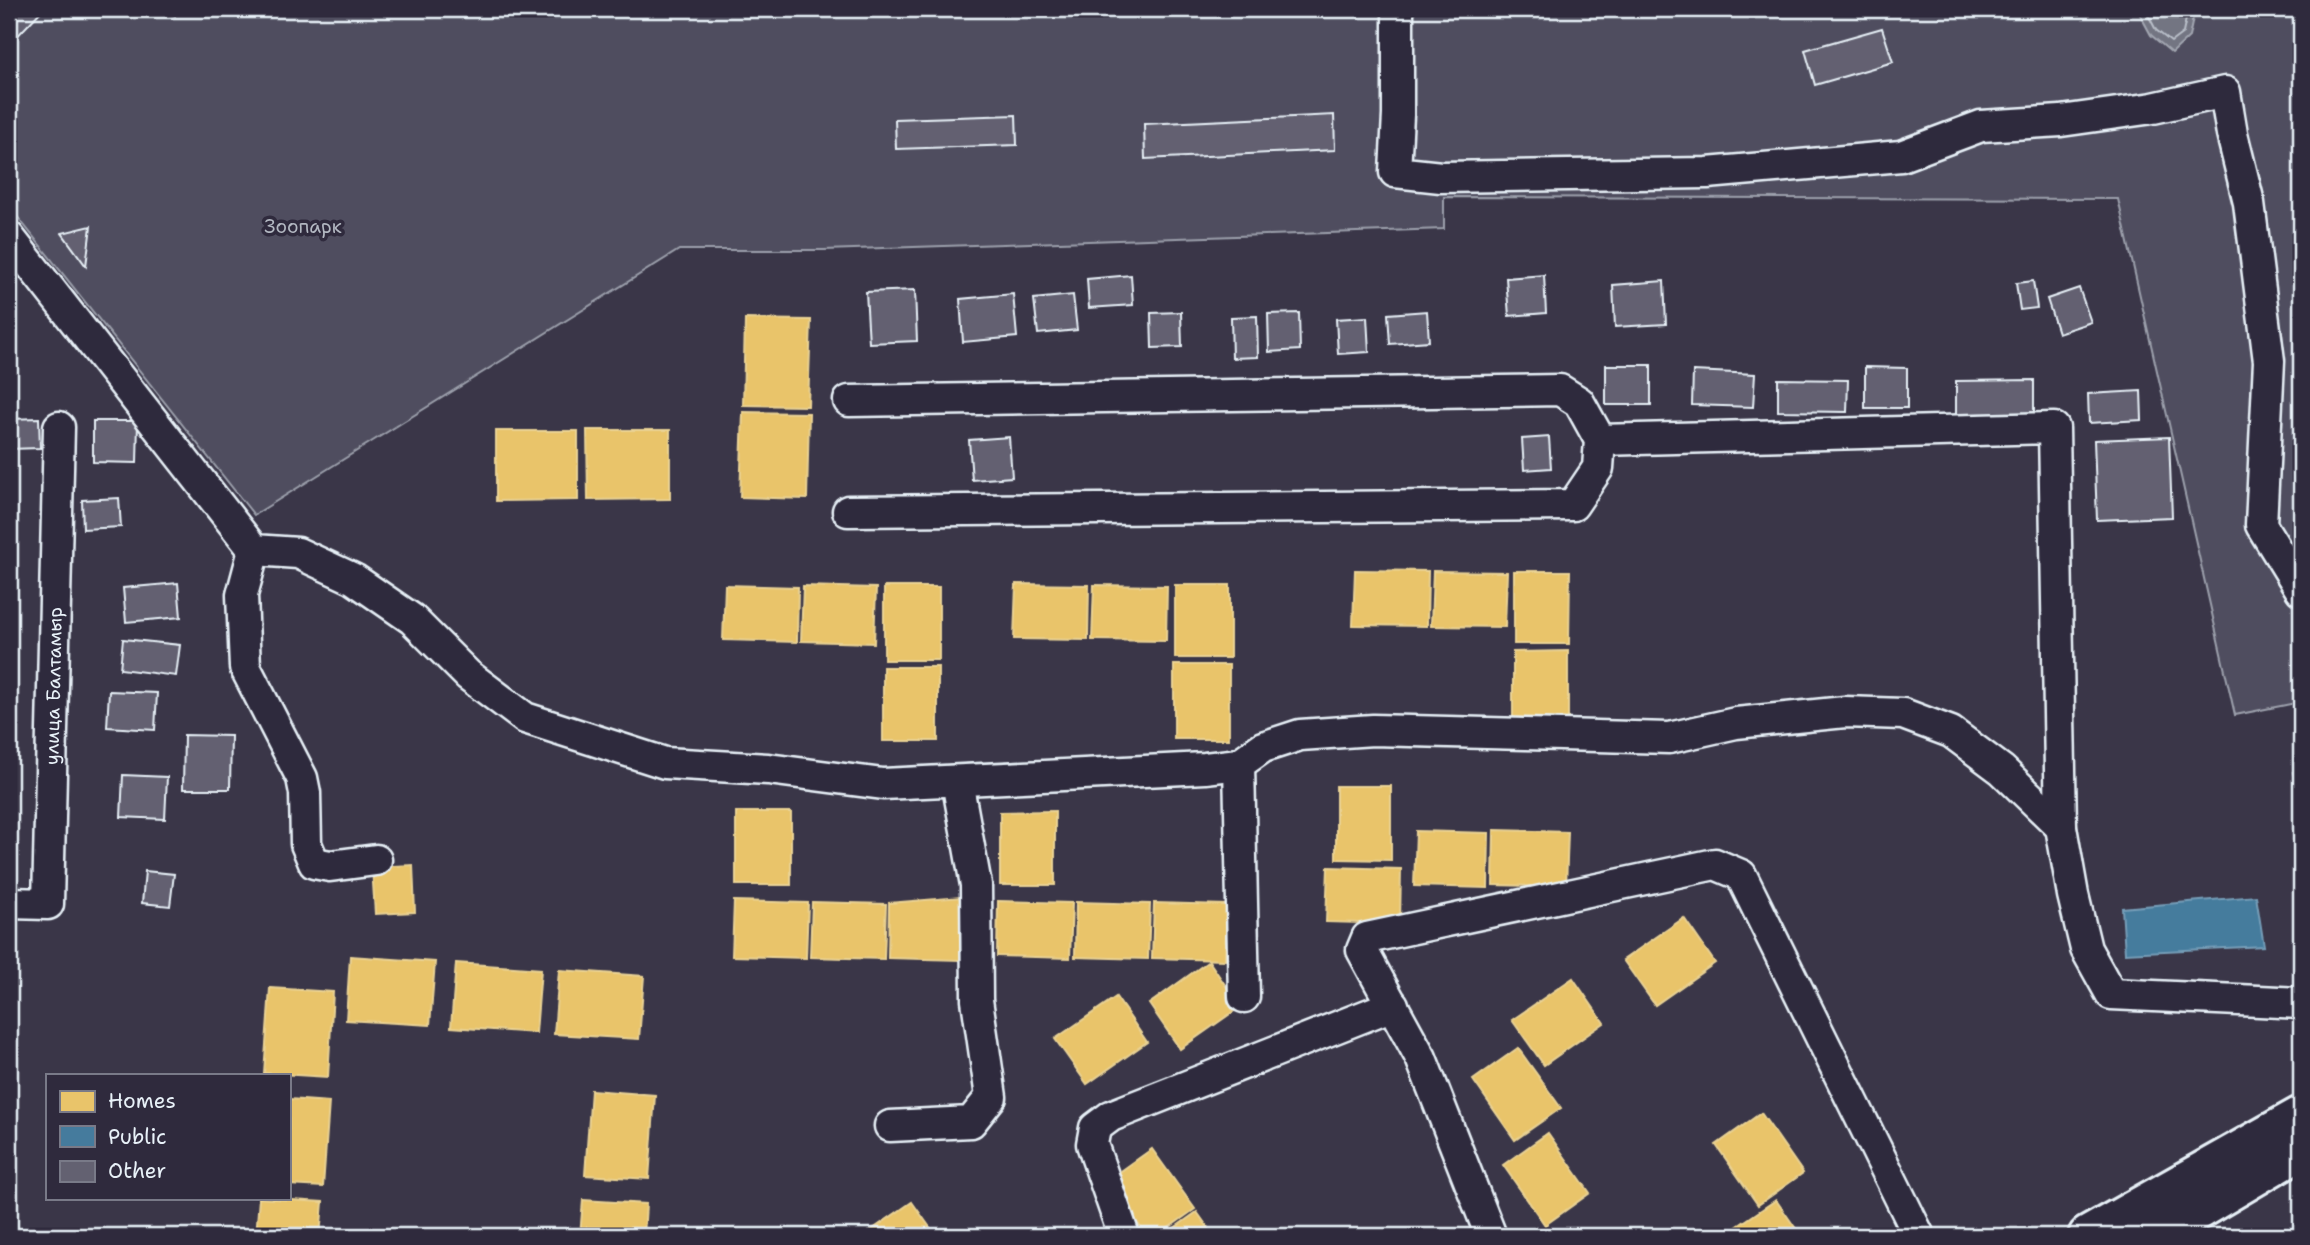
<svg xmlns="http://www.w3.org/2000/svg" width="2310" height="1245" font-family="'Shantell Sans',sans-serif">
	<rect width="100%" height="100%" fill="#3a3648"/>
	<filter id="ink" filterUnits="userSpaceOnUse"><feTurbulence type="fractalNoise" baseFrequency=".0143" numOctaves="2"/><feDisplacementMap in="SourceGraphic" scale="14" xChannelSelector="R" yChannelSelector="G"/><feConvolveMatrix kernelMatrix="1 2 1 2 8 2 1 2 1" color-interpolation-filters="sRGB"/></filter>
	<g filter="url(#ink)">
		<!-- green -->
		<polygon fill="#504e5f" stroke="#9ca0ac" stroke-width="2" points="9,9 2301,9 2301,702 2235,715 2118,199 1444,197 1444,229 824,250 679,250 254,515 9,206"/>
		<!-- water -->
		<polygon fill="#737482" stroke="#a2a6b1" stroke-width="2" points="2137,9 2195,9 2189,37 2172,53 2151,35"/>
		<!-- homes -->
		<g fill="#e9c46a" stroke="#e9d295" stroke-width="2">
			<polygon points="745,319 811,320 808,406 743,405"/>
			<polygon points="743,412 809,413 807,499 740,497"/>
			<polygon points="587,430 670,430 670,499 588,500"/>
			<polygon points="496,431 578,431 578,500 496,501"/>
			<polygon points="1355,570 1428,571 1427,626 1353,625"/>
			<polygon points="1433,571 1507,572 1505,627 1431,626"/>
			<polygon points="1514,571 1570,571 1569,644 1514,644"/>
			<polygon points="1016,584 1089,585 1088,640 1014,639"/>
			<polygon points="725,585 798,587 797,642 723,640"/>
			<polygon points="1094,585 1167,586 1166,641 1092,640"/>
			<rect x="1175" y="585" width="55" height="73"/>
			<polygon points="803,586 876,588 874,643 801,641"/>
			<rect x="884" y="587" width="55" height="73"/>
			<polygon points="1568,651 1568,725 1513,725 1513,652"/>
			<rect x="1174" y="665" width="55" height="74"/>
			<rect x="883" y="667" width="55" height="74"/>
			<polygon points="1336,786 1391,786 1391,860 1336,859"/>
			<polygon points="1055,811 1055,885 1000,885 1000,812"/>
			<rect x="736" y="812" width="55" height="73"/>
			<polygon points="1494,830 1568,832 1566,887 1493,885"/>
			<polygon points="1416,831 1489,833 1488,888 1414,886"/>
			<polygon points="413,865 415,912 375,914 372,867"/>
			<polygon points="1328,867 1401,869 1400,924 1326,922"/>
			<polygon points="961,897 961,960 888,958 889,903"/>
			<polygon points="734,901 808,903 806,958 732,956"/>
			<polygon points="998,901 1072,903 1070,958 997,956"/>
			<polygon points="812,902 886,904 884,959 810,957"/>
			<polygon points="1076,902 1150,904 1148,959 1075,957"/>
			<polygon points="1154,903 1227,905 1225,960 1152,958"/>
			<polygon points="1684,918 1715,963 1655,1005 1623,960"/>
			<polygon points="350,956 435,962 430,1025 346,1020"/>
			<polygon points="1209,961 1240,1007 1180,1049 1149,1004"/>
			<polygon points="456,963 541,969 536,1033 451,1027"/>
			<polygon points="559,970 644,976 639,1039 554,1034"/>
			<polygon points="1573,978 1604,1023 1544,1065 1512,1020"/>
			<polygon points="270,988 333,992 328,1077 264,1073"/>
			<polygon points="1116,997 1147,1042 1087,1084 1055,1039"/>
			<polygon points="1518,1048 1561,1108 1515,1140 1473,1080"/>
			<polygon points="591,1090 655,1095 649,1179 585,1175"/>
			<polygon points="289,1099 329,1102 323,1187 289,1185"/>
			<polygon points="1761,1113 1803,1173 1758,1205 1716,1145"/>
			<polygon points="1548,1133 1590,1193 1545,1225 1503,1165"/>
			<polygon points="1152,1149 1195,1209 1157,1236 1147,1236 1107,1181"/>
			<polygon points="259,1198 323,1202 320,1236 256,1236"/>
			<polygon points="583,1200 646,1204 644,1236 580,1236"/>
			<polygon points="1776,1200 1801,1236 1723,1236"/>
			<polygon points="912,1202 936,1236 863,1236"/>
			<polygon points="1197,1212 1214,1236 1163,1236"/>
		</g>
		<!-- public -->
		<polygon fill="#457b9d" stroke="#769eb8" stroke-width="2" points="2256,896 2264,946 2125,953 2122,908"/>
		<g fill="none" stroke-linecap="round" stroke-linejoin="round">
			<!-- shore -->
			<polyline stroke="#b9bfc9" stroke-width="2" points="2145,9 2156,30 2171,42 2183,33 2188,9"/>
		</g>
		<!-- building -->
		<g fill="#636171" stroke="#e8f1f8" stroke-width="2">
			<polygon points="9,9 43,9 11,43 9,40"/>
			<polygon points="157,9 177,9 175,16"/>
			<polygon points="1882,28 1893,62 1815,85 1805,50"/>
			<polygon points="1016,115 1017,145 896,149 895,119"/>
			<polygon points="1334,115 1335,150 1145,159 1144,124"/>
			<polygon points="91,226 86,266 62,233"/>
			<polygon points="1131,275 1133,305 1089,308 1087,279"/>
			<polygon points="1544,275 1546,313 1509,316 1506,278"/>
			<polygon points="1664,281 1666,324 1615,327 1613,285"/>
			<polygon points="2033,281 2037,308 2020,310 2016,283"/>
			<polygon points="2079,288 2091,322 2058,333 2047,299"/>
			<polygon points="915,290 917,341 869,343 866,292"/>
			<polygon points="1013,294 1017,337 963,342 960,299"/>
			<polygon points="1073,295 1077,330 1038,334 1034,299"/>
			<polygon points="1427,311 1429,341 1390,344 1388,314"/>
			<polygon points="1181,312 1182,347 1152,348 1151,313"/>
			<polygon points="1299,313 1300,350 1269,352 1268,314"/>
			<polygon points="1257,316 1258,357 1232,358 1231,317"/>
			<polygon points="1367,317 1369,352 1338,354 1336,319"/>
			<rect x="1606" y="365" width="45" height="40"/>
			<polygon points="1865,367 1907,368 1907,408 1865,408"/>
			<polygon points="1693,371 1755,374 1753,407 1692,405"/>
			<polygon points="1778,379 1848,380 1847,412 1778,411"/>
			<polygon points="2034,380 2034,420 1956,420 1956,381"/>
			<polygon points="2141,391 2142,420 2089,423 2088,394"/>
			<polygon points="39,418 40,448 9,449 9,419"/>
			<polygon points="93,421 138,421 137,463 93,462"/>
			<polygon points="1009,437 1012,477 972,480 969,440"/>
			<polygon points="1549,437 1551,468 1524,470 1522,439"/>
			<polygon points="2169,437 2172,517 2097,520 2094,440"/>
			<polygon points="119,498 121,527 83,529 82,500"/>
			<polygon points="178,583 181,617 126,622 123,588"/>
			<polygon points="123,639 180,645 176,676 120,669"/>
			<polygon points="109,691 157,693 155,730 107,727"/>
			<polygon points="184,735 231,736 230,789 183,789"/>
			<polygon points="2301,769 2301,804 2293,772"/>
			<polygon points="123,775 167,777 165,819 121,817"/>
			<polygon points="2301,841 2301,876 2293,843"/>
			<polygon points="145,871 174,874 170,906 142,903"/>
		</g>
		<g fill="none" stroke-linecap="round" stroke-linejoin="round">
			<!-- minor casing -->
			<g stroke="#e8f1f8" stroke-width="35">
				<g id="minor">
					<polyline points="1398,9 1398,115 1395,172 1441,177 1707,173 1901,156 1981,126 2061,121 2153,108 2225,92 2232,134 2249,203 2269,361 2261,525 2301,590"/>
					<polyline points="9,237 254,550 298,553 354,579 412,619 468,675 525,718 665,763 768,769 883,784 1205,768 1239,764 1263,747 1300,735 1373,730 1669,738 1736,723 1845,712 1903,714 1951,732 2002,770 2061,827"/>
					<polyline points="1600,440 2054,428 2061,827 2073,895 2086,949 2111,994 2301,1003"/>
					<polyline points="848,511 1573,505 1598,468 1600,440 1579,402 1560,390 849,401"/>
					<polyline points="254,550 242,595 245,667 302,778 305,793 306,844 314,863 330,866 376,860"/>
					<polyline points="1239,764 1244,997"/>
					<path id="s1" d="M 9,903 L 48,904 L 59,427"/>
					<polyline points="890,1126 971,1122 991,1097 977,1000 976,885 957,781"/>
					<polyline points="1124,1236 1092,1144 1095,1128 1111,1116 1393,1005"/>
					<polyline points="1491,1236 1421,1058 1362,950 1367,938 1715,864 1741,875 1919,1236"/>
				</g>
			</g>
			<!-- major casing -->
			<g stroke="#e8f1f8" stroke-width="44">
				<g id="major">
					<polyline points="2088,1236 2301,1116"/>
					<polyline points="2154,1236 2301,1149"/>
				</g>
			</g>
			<!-- minor -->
			<use href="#minor" stroke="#2f2a3d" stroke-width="30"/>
			<!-- major -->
			<use href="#major" stroke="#2f2a3d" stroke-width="38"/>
		</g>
	</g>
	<g text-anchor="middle" stroke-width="7" stroke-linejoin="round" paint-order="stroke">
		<!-- park labels -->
		<g font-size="19" fill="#b3b8c2" stroke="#2f2a3d">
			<text x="303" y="233">Зоопарк</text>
		</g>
		<!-- street labels -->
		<g font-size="19" fill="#e8f1f8" stroke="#2f2a3d">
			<text dy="7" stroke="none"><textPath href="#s1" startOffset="257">улица Балтамыр</textPath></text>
		</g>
	</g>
	<!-- margin -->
	<rect width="2310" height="1245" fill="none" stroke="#2f2a3d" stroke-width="35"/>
	<rect x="18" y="18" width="2275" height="1210" fill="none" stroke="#e8f1f8" stroke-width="2.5" filter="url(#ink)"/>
	<!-- legend -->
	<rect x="46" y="1074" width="245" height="126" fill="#2f2a3d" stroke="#797a88" stroke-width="2"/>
	<rect x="60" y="1091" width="35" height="21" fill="#e9c46a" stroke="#797a88" stroke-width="2"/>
	<text x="108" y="1108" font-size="21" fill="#e8f1f8">Homes</text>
	<rect x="60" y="1126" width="35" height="21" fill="#457b9d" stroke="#797a88" stroke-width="2"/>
	<text x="108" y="1144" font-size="21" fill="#e8f1f8">Public</text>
	<rect x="60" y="1161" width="35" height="21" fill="#636171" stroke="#797a88" stroke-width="2"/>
	<text x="108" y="1178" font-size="21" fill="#e8f1f8">Other</text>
</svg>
